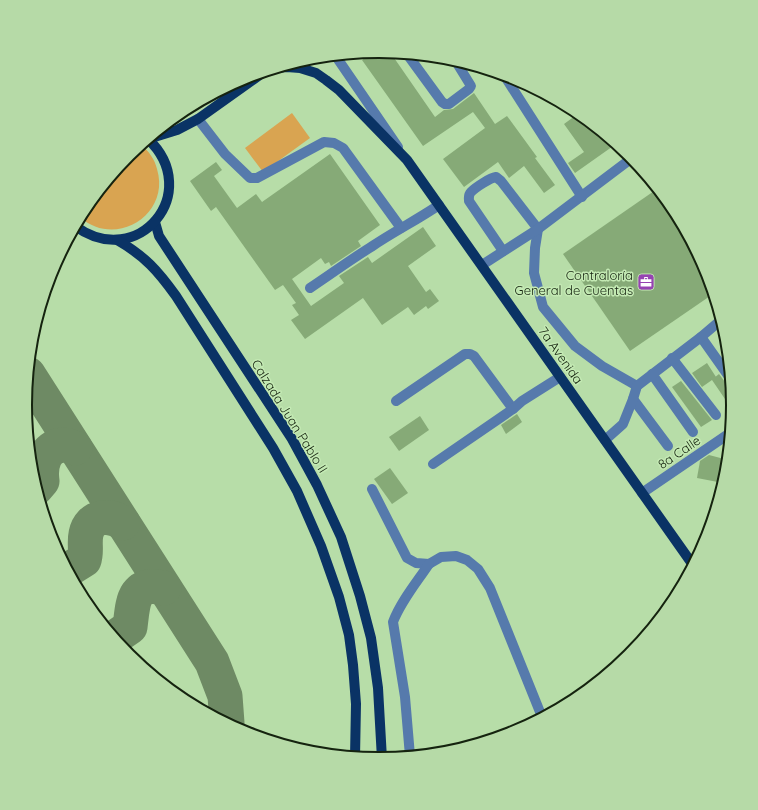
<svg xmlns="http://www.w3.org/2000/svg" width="758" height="810" font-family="Quicksand,sans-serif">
	<rect width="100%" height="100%" fill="#b7dda8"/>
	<!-- green -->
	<g fill="#d9a451">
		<polygon points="292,113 310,138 263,172 245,148"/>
		<path d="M 141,145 C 149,151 155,160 157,169 C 171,215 115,249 80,217 L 85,208 L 129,155 Z"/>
	</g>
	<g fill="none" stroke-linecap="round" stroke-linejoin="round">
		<!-- taxiway -->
		<g stroke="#6e8a64" stroke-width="35">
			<polyline points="28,374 212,662 225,696 227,723"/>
			<path d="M 36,488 L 42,481 C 40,466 44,446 63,445 C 67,445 71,447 75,448"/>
			<path d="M 68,570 L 84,560 C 87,552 84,543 86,534 C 90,515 109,514 123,523"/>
			<path d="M 114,638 L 130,627 C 133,604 132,580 164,588"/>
		</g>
	</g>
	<!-- building -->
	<g fill="#86aa77">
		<polygon points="375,51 390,52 435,117 444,110 453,109 474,93 495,124 507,116 537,157 535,158 555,185 544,193 524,166 509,178 498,162 464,187 443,159 485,128 473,112 423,146 362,60"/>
		<polygon points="579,113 616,144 575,173 568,163 584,152 564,124"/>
		<polygon points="330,154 380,225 358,241 361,246 331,266 329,262 325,264 321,258 292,279 311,306 344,283 339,276 368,257 372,263 423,227 436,246 408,266 426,292 430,289 439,301 428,309 426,306 414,315 408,307 382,325 363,298 305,339 291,320 299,315 292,305 296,303 283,285 275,290 216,207 211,211 190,181 216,162 222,170 214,176 237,208 256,194 262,202"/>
		<polygon points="657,189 673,209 706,270 713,294 630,351 563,254"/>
		<polygon points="707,363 716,377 714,378 719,374 725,382 731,384 732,394 725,399 712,380 702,387 692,373"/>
		<polygon points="681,381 712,420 701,427 672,387"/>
		<polygon points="517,414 522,422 506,434 501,425"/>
		<polygon points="420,416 429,430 399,451 389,437"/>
		<polygon points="709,455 728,460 726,474 723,483 697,478 700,461"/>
		<polygon points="390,468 408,493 392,504 374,479"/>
	</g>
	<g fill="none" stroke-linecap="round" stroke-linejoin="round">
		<!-- minor -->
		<g stroke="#567aac" stroke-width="10">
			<polyline points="407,54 442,102 445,104 449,104 469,89 471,86 455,60"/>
			<polyline points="335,55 398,147"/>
			<polyline points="504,75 582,197"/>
			<polyline points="198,119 225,154 250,178 257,178 324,142 334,143 343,148 401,228"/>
			<path d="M 503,251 L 469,201 C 469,198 468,195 471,192 C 476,187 490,178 496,177 L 501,181 L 538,229 L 535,248 L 534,273 L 543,307 L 575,346 L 602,366 L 637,386"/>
			<polyline points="482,265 538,229 632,158"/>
			<path d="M 310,288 C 331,274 350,260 371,247 C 393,232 417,220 439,205"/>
			<polyline points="701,337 730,378"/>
			<polyline points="672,358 716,415"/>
			<polyline points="652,374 693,432"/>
			<polyline points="633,399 668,446"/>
			<polyline points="396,401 465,354 470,354 474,356 513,409"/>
			<polyline points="605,440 623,424 633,399 637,386 701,337 721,320"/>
			<polyline points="433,464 513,409 522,401 560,377"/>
			<polyline points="372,489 407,558 416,563 429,564 441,557 456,556 467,560 478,569 490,588 542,717"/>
			<polyline points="642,493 730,433"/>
			<path d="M 410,756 L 405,697 L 393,622 C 401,601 417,582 429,564"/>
		</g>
		<!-- major -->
		<g stroke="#0a3365" stroke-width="10">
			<polyline points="275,68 287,67 300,68 316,73 326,80 339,90 407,160 693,565"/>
			<polyline points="148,139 177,130 198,119 264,72"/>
			<polyline points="155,222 159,236 292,439 317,485 341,537 360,596 371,638 378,688 382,759"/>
			<path d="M 75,226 C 138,272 204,192 148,139"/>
			<path d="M 117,240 C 145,256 158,271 176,296 L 273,448 L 297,491 L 321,546 L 339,597 L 349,635 L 353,665 L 356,704 L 355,757"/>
		</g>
	</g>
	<!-- icons -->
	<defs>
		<g id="office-square" transform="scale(0.9)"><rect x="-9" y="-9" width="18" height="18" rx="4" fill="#9643b2" stroke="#c4eab4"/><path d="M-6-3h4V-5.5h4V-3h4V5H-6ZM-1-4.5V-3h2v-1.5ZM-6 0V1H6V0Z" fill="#fff"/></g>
	</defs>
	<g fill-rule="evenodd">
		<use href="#office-square" x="646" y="282"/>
	</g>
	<g text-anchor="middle" stroke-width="3" stroke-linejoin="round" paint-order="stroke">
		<!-- poi labels -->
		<g font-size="13" fill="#15230f" stroke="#c4eab4" text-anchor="end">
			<text x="633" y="280">Contraloría<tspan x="633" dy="15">General de Cuentas</tspan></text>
		</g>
		<!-- street labels -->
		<g font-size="13" fill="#15230f" stroke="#c4eab4">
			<text transform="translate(561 355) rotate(55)" y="5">7a Avenida</text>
			<text transform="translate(290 416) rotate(58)" y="5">Calzada Juan Pablo II</text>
			<text transform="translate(679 452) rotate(-34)" y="5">8a Calle</text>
		</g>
	</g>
	<!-- crop -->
	<path d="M0 0H758V810H0ZM32 405a347 347 0 1 1 694 0a347 347 0 1 1-694 0Z" fill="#b6daa7" fill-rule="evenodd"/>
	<path fill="none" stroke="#15230f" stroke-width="2" d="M32 405a347 347 0 1 1 694 0a347 347 0 1 1-694 0Z"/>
</svg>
